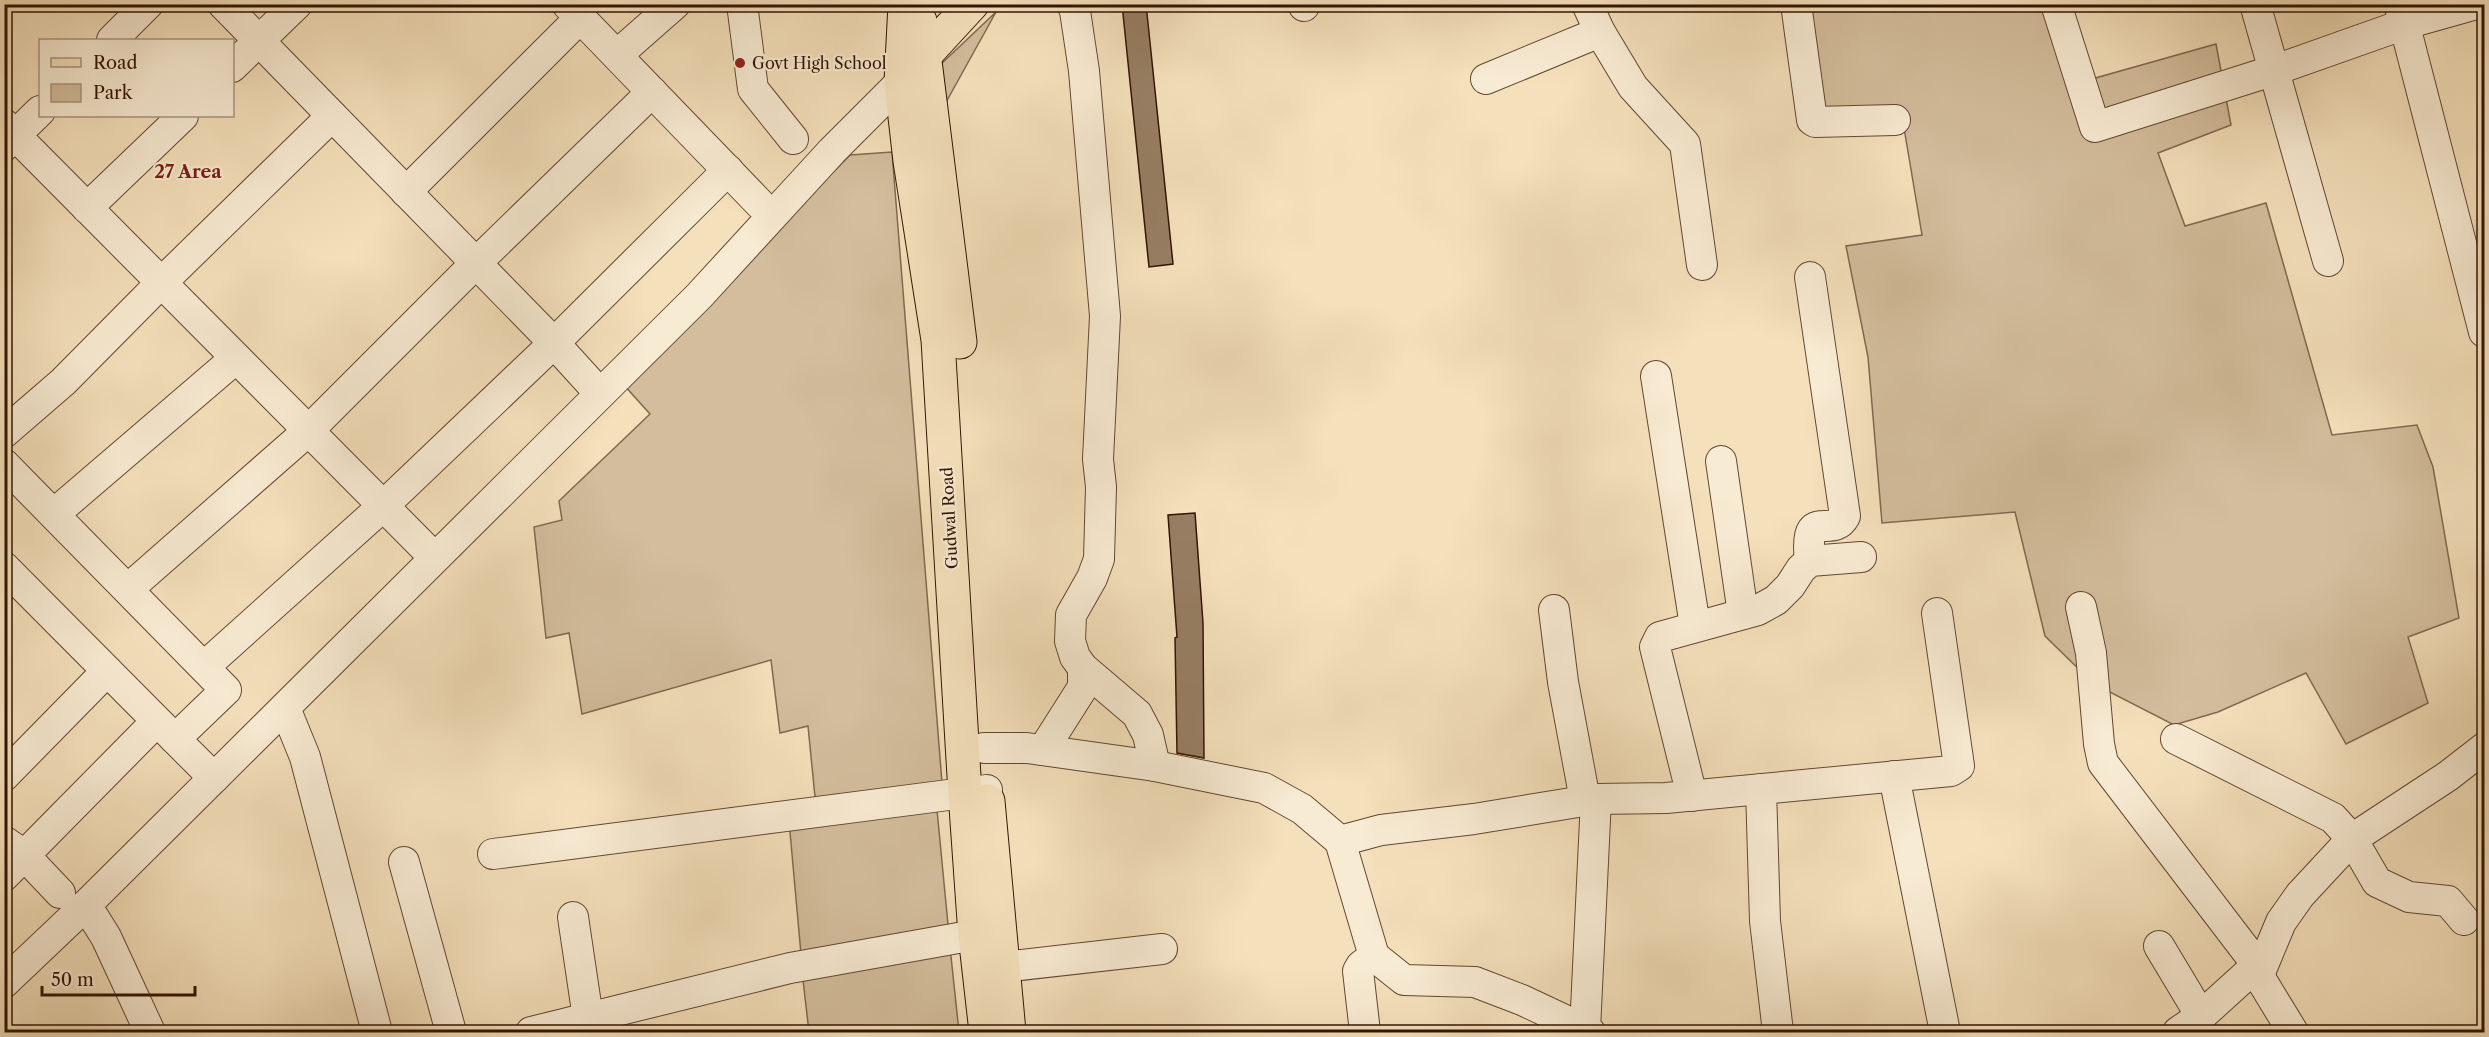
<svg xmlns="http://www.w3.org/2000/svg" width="2489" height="1037" font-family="'Libre Caslon Text',serif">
	<rect width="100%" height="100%" fill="#f4e0bb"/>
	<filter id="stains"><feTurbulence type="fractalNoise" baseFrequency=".00333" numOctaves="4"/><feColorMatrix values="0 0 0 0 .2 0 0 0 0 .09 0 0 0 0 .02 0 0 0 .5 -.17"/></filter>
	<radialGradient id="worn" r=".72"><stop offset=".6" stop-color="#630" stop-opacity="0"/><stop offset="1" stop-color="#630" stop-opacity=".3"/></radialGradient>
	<!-- green -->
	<g fill="#d3bd9c" stroke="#826850" stroke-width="1.5">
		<polygon points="1803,5 2050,5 2074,84 2216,44 2231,125 2158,153 2185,226 2266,203 2332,435 2417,425 2433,467 2459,618 2408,637 2428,703 2346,744 2306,673 2218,712 2174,725 2094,684 2045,636 2015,512 1882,523 1868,357 1846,246 1922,235 1902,116 1821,113"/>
		<polygon points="996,12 945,104 939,66"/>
		<polygon points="892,152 942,783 816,807 808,726 780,733 771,660 582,714 569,633 546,638 534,527 562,520 559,501 650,414 623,384 850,155"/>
		<polygon points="937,810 949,935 801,954 789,821"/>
		<polygon points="950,947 959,1032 809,1032 802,971"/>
	</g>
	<!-- building -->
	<g fill="#977e63" stroke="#321403" stroke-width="1.5">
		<polygon points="1122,4 1146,4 1173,264 1149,267"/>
		<polygon points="1195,513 1203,623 1204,758 1177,753 1175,638 1177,637 1168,515"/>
	</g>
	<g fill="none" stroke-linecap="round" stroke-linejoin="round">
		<!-- minor casing -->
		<g stroke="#624731" stroke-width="32">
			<g id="minor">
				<polyline points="223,4 554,343 594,387"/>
				<polyline points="567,4 760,204"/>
				<polyline points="742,4 753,89 793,139"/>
				<polyline points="1072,4 1075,11 1084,71 1105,316 1098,459 1101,487 1099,559 1092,578 1071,615 1070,641 1075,657 1083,668 1137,714 1148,735 1155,766"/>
				<polyline points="1303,4 1304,6"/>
				<polyline points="1587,4 1600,32 1633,87 1685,144 1702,265"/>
				<polyline points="1796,4 1812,120 1815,122 1895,120"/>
				<polyline points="2056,4 2095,127 2275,70 2405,24 2476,4"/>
				<polyline points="2255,4 2328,261"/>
				<polyline points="2400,7 2484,332"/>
				<polyline points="112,40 148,4"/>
				<polyline points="617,55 675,4"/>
				<polyline points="232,67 297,4"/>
				<polyline points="1486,79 1600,32"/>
				<polyline points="4,124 424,547"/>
				<polyline points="4,146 40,111"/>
				<polyline points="406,192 580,18"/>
				<polyline points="87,208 183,116"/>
				<polyline points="1656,376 1695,626"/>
				<polyline points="4,433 63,382 161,283 332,116"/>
				<polyline points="1721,461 1743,614"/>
				<polyline points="4,464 226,690 175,739 4,567"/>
				<polyline points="54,514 236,358"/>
				<path d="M 1810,561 C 1803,503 1832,541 1845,516 L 1810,277"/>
				<polyline points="128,589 308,431 476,263 652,92"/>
				<polyline points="2081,607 2091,653 2099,744 2103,763 2261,970"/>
				<polyline points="1554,610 1563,682 1585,800"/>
				<polyline points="204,667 383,506 554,343 728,170"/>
				<polyline points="285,708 305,757 377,1032"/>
				<polyline points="175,739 214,778"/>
				<polyline points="2176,739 2333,818 2352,839 2377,882 2409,897 2448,901 2464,920"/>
				<polyline points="984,748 1027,748 1155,766 1264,788 1302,809 1340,841 1381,830 1474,819 1596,799 1666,798 1951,771 1959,766 1937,613"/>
				<polyline points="1043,750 1083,687 1083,668"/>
				<polyline points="4,776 107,671"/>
				<polyline points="1894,776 1945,1032"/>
				<polyline points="1761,789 1765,921 1778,1032"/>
				<polyline points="1692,796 1655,647 1660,637 1758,610 1776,600 1790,586 1801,569 1810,561 1861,557"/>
				<polyline points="4,841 24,855 60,893"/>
				<polyline points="1340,841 1374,956 1361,966 1358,971 1365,1032"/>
				<polyline points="493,854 987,790"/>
				<polyline points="404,862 451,1032"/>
				<polyline points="4,876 156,722"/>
				<polyline points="86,905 106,937 150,1032"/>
				<polyline points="573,917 588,1018"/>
				<polyline points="2159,946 2201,1016"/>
				<polyline points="1374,956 1404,980 1475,982 1522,1000 1590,1032"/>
				<polyline points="1003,967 1162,949"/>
				<polyline points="2254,968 2293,1032"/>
				<polyline points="4,983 86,905 699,296 832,151 901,82"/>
				<polyline points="1585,1030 1596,799"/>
				<polyline points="531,1032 790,968 975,935"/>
				<polyline points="2178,1032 2201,1016 2254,968 2261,970 2281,922 2300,895 2352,839 2448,776 2484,748"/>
			</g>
		</g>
		<!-- major casing -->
		<g stroke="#321403" stroke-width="35">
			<g id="major">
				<polyline points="905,4 901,82 910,161 938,340 965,793 975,935 986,1032"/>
				<polyline points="920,21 960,342"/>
				<polyline points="914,67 972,4"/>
				<polyline points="988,801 1009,1032"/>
			</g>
		</g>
		<!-- minor -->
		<use href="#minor" stroke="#f8ebd3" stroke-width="30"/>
		<!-- major -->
		<use href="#major" stroke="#f4e0bb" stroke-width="33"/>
	</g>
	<!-- markers -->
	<circle fill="#8f2418" stroke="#f8ebd3" stroke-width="2" cx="740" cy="63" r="6"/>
	<g text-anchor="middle" stroke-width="4.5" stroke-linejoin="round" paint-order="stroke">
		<!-- poi labels -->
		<g font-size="16" fill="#321403" stroke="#f8ebd3" text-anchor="start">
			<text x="752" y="69">Govt High School</text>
		</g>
		<!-- street labels -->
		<g font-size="16" fill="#321403" stroke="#f8ebd3">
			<text transform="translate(949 518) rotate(-93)" y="6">Gudwal Road</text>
		</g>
		<!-- neighbourhood labels -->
		<g font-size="18" font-weight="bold" fill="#7a1f14" stroke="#f8ebd3">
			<text x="188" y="178">27 Area</text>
		</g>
	</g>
	<!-- margin -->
	<rect width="2489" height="1037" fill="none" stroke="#f4e0bb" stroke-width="24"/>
	<rect x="6" y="6" width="2477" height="1025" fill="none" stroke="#321403" stroke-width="3"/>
	<rect x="12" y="12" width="2465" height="1013" fill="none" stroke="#321403" stroke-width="1.5"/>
	<!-- legend -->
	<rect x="39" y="39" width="195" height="78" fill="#f8ebd3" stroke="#a99580" stroke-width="1.5"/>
	<rect x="51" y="58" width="30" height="9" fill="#f4e0bb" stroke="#a99580" stroke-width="1.5"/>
	<text x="93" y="69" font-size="18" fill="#321403">Road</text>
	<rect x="51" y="84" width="30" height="18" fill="#d3bd9c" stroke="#a99580" stroke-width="1.5"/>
	<text x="93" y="99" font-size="18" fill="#321403">Park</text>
	<!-- scale -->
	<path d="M42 986v9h153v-9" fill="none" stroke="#321403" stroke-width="3"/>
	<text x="51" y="986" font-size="18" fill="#321403" stroke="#f8ebd3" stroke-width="4.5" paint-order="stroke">50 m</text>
	<rect width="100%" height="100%" filter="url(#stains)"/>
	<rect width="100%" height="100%" fill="url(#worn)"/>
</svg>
